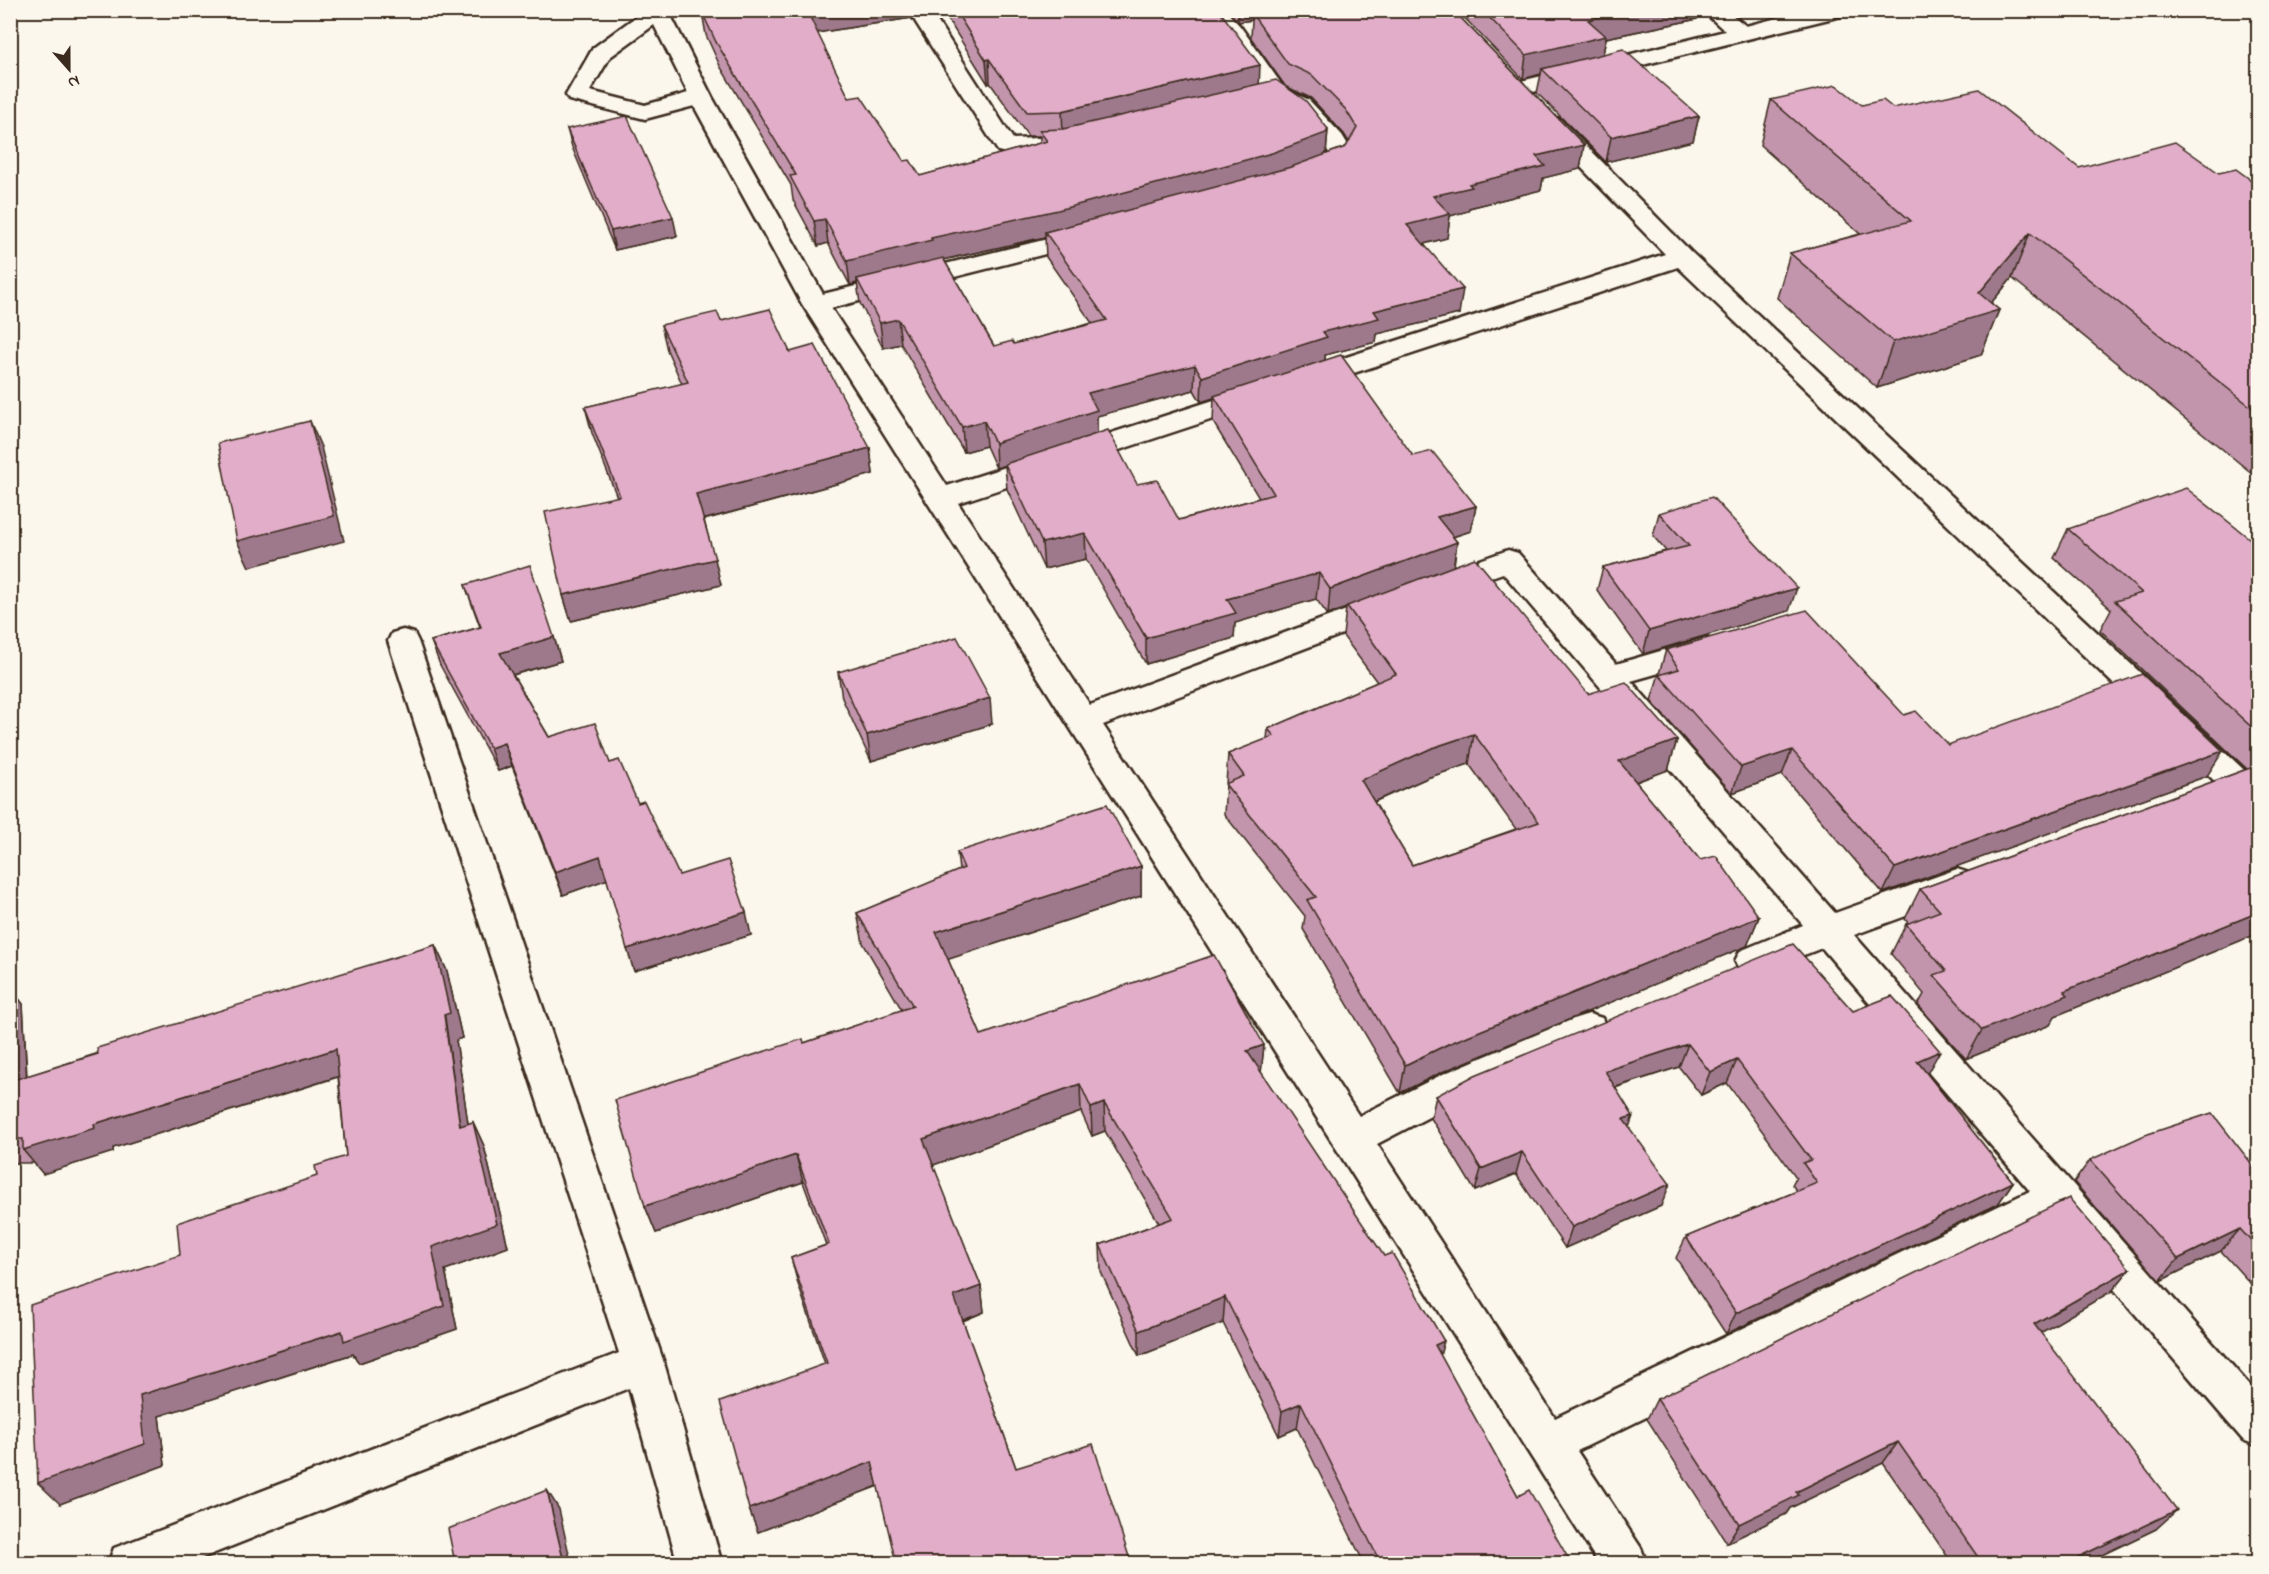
<svg xmlns="http://www.w3.org/2000/svg" width="2269" height="1574" font-family="'Indie Flower',sans-serif">
	<rect width="100%" height="100%" fill="#fbf7ec"/>
	<filter id="ink" filterUnits="userSpaceOnUse"><feTurbulence type="fractalNoise" baseFrequency=".0167" numOctaves="2"/><feDisplacementMap in="SourceGraphic" scale="12" xChannelSelector="R" yChannelSelector="G"/><feConvolveMatrix kernelMatrix="1 2 1 2 8 2 1 2 1" color-interpolation-filters="sRGB"/></filter>
	<g filter="url(#ink)">
		<g fill="none" stroke-linecap="round" stroke-linejoin="round">
			<!-- minor casing -->
			<g stroke="#3b2a1e" stroke-width="5">
				<g id="minor">
					<path d="M 645,10 L 668,10 L 712,97 L 823,294 L 1088,229 L 1097,231 L 1100,236 L 1097,241 L 831,308 L 947,486 L 1245,390 L 1255,387 L 1265,390 L 1269,396 L 1265,402 L 958,503 L 1090,705 L 1376,599 L 1387,595 L 1398,599 L 1402,606 L 1398,613 L 1103,725 L 1359,1116 L 1443,1074 L 1576,1018 L 1589,1014 L 1602,1018 L 1607,1029 L 1602,1040 L 1469,1096 L 1377,1144 L 1555,1418 L 2030,1191 L 1822,948 L 1753,975 L 1740,971 L 1735,961 L 1740,951 L 1803,925 L 1503,573 L 1443,594 L 1432,591 L 1428,584 L 1432,577 L 1508,550 L 1518,553 L 1616,664 L 1705,638 L 1716,641 L 1720,649 L 1716,657 L 1631,681 L 1835,913 L 1957,869 L 1969,873 L 1974,883 L 1969,893 L 1854,935 L 2258,1395 L 2258,1446 L 2243,1440 L 2053,1218 L 1577,1451 L 1641,1548 L 1647,1564 L 1599,1564 L 802,304 L 694,106 L 645,119 L 569,100 L 566,95 L 593,48 ZM 654,25 L 688,93 L 645,105 L 590,91 L 610,57 Z"/>
					<polygon points="908,10 930,10 1013,139 1063,137 1077,134 1085,136 1089,141 1085,146 1063,151 1006,153 998,151"/>
					<polygon points="1203,10 1225,10 1240,26 1285,89 1309,100 1342,135 1353,153 1343,169 1308,181 1300,179 1296,174 1300,169 1326,159 1329,153 1324,143 1293,110 1269,99 1224,36"/>
					<polygon points="1702,10 1726,10 1746,26 1809,10 1847,10 1845,15 1517,96 1509,94 1506,89 1509,84 1725,31"/>
					<polygon points="1552,117 1560,119 1691,252 2258,783 2258,814 2246,811 1678,267 1317,385 1307,387 1297,385 1293,379 1297,373 1665,254 1544,129 1540,124 1544,119"/>
					<polygon points="403,630 414,633 418,641 664,1363 722,1564 678,1564 629,1388 187,1564 108,1564 114,1548 130,1542 619,1353 388,641 392,633"/>
				</g>
			</g>
			<!-- minor -->
			<use href="#minor" fill="#fbf7ec" fill-rule="evenodd"/>
		</g>
		<!-- wall -->
		<g fill="#c295ac" stroke="#3b2a1e" stroke-width="1.5" fill-rule="evenodd">
			<path d="M 932,10 L 1219,10 L 1259,84 L 1286,87 L 1251,38 L 1252,20 L 1238,22 L 1228,10 L 1453,10 L 1584,145 L 1580,169 L 1543,178 L 1541,190 L 1469,208 L 1468,211 L 1450,216 L 1447,238 L 1424,244 L 1459,314 L 1377,334 L 1376,342 L 1325,355 L 1325,360 L 1413,456 L 1476,506 L 1471,531 L 1453,537 L 1457,542 L 1454,566 L 1588,694 L 1677,740 L 1668,770 L 1636,782 L 1700,860 L 1759,917 L 1747,946 L 1442,1072 L 1400,1093 L 1303,929 L 1305,916 L 1224,814 L 1228,754 L 1267,739 L 1268,729 L 1377,682 L 1343,636 L 1346,608 L 1328,615 L 1316,599 L 1235,623 L 1234,638 L 1146,664 L 1086,559 L 1044,569 L 1007,489 L 1005,465 L 996,468 L 986,446 L 964,452 L 901,344 L 883,348 L 860,303 L 857,283 L 850,285 L 828,243 L 818,246 L 793,200 L 791,185 L 720,66 L 706,35 L 702,12 L 911,18 L 817,33 L 849,98 L 904,161 L 920,176 L 1040,143 L 1040,136 L 1028,136 L 990,83 L 988,84 L 944,13 L 935,14 ZM 1287,87 L 1311,98 L 1344,134 L 1349,142 L 1346,147 L 1326,154 L 1328,129 ZM 1045,237 L 1046,257 L 1092,323 L 1014,344 L 994,346 L 944,260 ZM 1194,390 L 1201,402 L 1214,397 L 1213,422 L 1259,498 L 1179,520 L 1137,484 L 1097,434 L 1097,416 ZM 1469,764 L 1516,829 L 1412,865 L 1374,802 L 1427,778 Z"/>
			<polygon points="1457,10 1702,10 1701,12 1698,13 1697,19 1606,38 1603,54 1699,116 1693,141 1606,162 1537,93 1541,74 1523,79"/>
			<polygon points="1771,100 1862,105 1893,108 2079,168 2219,173 2259,186 2259,479 2012,278 1991,303 1999,310 1981,355 1877,388 1777,298 1790,253 1860,234 1760,145"/>
			<polygon points="567,129 677,236 615,250 572,147"/>
			<polygon points="721,321 790,352 870,448 873,474 704,520 721,585 571,621 563,595 617,497 592,433 585,407 682,384 667,350 661,325"/>
			<polygon points="1659,513 1789,611 1643,654 1597,590 1603,567 1666,551 1653,536"/>
			<polygon points="2068,529 2259,546 2259,936 2257,934 2055,1016 2050,1025 1966,1059 1918,1005 1924,994 1891,954 1906,924 1908,923 1905,919 1920,889 2247,769 2100,630 2111,609 2054,558"/>
			<polygon points="465,585 554,637 561,661 513,675 549,737 610,763 638,803 679,875 751,935 634,971 607,879 563,895 512,766 498,771 440,665 431,641 480,627"/>
			<polygon points="1666,650 1904,715 1948,745 2207,776 1883,893 1782,775 1732,793 1651,701"/>
			<polygon points="838,672 992,724 871,761 842,698"/>
			<polygon points="957,852 1141,866 1141,896 948,959 981,1035 1264,1045 1261,1072 1440,1355 1518,1496 1364,1563 1297,1428 1279,1436 1223,1323 1139,1356 1101,1272 1100,1245 1159,1223 1105,1131 1092,1136 1081,1112 933,1165 981,1286 984,1312 963,1321 1016,1468 1131,1563 878,1486 758,1532 749,1509 825,1364 798,1284 791,1258 826,1245 803,1182 656,1233 645,1206 804,1043 902,1010 863,943 857,913 959,871"/>
			<polygon points="435,945 447,971 462,1038 456,1040 468,1124 473,1122 484,1146 508,1247 445,1270 457,1329 359,1363 353,1354 159,1416 165,1465 60,1504 180,1255 317,1176 346,1156 338,1077 113,1148 113,1152 43,1174 34,1163 10,1163 10,987 23,1004 27,1076"/>
			<polygon points="1853,1011 1927,1074 2013,1182 1998,1204 1726,1334 1676,1258 1686,1237 1797,1191 1792,1185 1796,1177 1727,1083 1701,1095 1679,1067 1615,1088 1629,1127 1661,1206 1565,1248 1516,1174 1475,1191 1431,1118 1436,1096"/>
			<polygon points="2090,1160 2259,1173 2259,1293 2221,1251 2160,1281 2074,1182"/>
			<polygon points="2130,1269 2112,1291 2040,1333 2156,1529 2085,1563 1952,1563 1883,1463 1790,1508 1786,1514 1727,1543 1647,1419 1657,1399"/>
		</g>
		<!-- shaded-wall -->
		<g fill="#9e798c" stroke="#3b2a1e" stroke-width="1.5">
			<polygon points="810,10 910,10 911,18 810,34 807,11"/>
			<polygon points="935,10 944,10 944,13 935,14"/>
			<polygon points="1238,10 1320,10 1252,14 1252,20 1238,22"/>
			<polygon points="1631,10 1702,10 1701,12 1698,13 1697,19 1606,38 1602,59 1542,69 1541,74 1523,79 1526,55 1588,20"/>
			<polygon points="989,59 990,83 988,84 986,60"/>
			<polygon points="1260,65 1259,89 1063,135 1062,111"/>
			<polygon points="1699,116 1693,141 1606,162 1611,137"/>
			<polygon points="1328,129 1326,153 1324,157 1270,177 1045,232 1045,237 857,279 857,283 850,285 847,261"/>
			<polygon points="1584,145 1580,169 1543,178 1541,190 1469,208 1468,211 1450,216 1447,238 1404,249 1407,225 1433,196 1536,156"/>
			<polygon points="673,217 677,236 615,250 611,231"/>
			<polygon points="825,219 828,243 818,246 814,221"/>
			<polygon points="2030,233 2012,278 1981,315 1999,310 1981,355 1877,388 1893,342 1979,293"/>
			<polygon points="1463,289 1459,314 1377,334 1376,342 1325,355 1325,362 1201,402 1202,377 1323,332 1374,311"/>
			<polygon points="898,319 901,344 883,348 880,323"/>
			<polygon points="1195,365 1194,390 1097,416 1097,435 996,468 995,443 1088,393"/>
			<polygon points="310,421 321,447 344,541 249,567 237,541"/>
			<polygon points="984,421 986,446 964,452 962,427"/>
			<polygon points="870,448 873,474 702,520 696,494"/>
			<polygon points="1476,506 1471,531 1433,543 1437,517"/>
			<polygon points="1085,533 1086,559 1044,569 1042,543"/>
			<polygon points="1457,542 1453,568 1347,606 1346,608 1328,615 1330,589"/>
			<polygon points="715,559 721,585 571,621 563,595"/>
			<polygon points="1319,573 1316,599 1235,623 1234,638 1146,664 1146,638 1227,599"/>
			<polygon points="1797,588 1789,611 1643,654 1649,631"/>
			<polygon points="554,637 561,661 508,676 500,653"/>
			<polygon points="990,698 992,724 871,761 867,735"/>
			<polygon points="1474,734 1469,764 1427,778 1357,809 1361,780 1432,748"/>
			<polygon points="1677,740 1668,770 1610,791 1619,761"/>
			<polygon points="504,743 512,766 498,771 490,748"/>
			<polygon points="1792,750 1782,775 1732,793 1741,767"/>
			<polygon points="2223,751 2207,776 1883,893 1895,868"/>
			<polygon points="600,856 608,879 563,895 555,872"/>
			<polygon points="1141,866 1141,896 940,962 936,932"/>
			<polygon points="746,912 751,935 634,971 627,949"/>
			<polygon points="2259,912 2259,931 2257,934 2055,1016 2050,1025 1966,1059 1982,1030 2064,991"/>
			<polygon points="1759,917 1747,946 1442,1072 1400,1093 1405,1065 1448,1044"/>
			<polygon points="435,945 447,971 462,1038 456,1040 472,1151 460,1126"/>
			<polygon points="10,987 23,1004 28,1107 10,1085"/>
			<polygon points="1688,1044 1679,1067 1597,1093 1605,1071"/>
			<polygon points="1264,1045 1261,1074 1247,1051"/>
			<polygon points="336,1049 349,1073 113,1148 113,1152 43,1174 23,1150 94,1124"/>
			<polygon points="1940,1051 1927,1074 1917,1061"/>
			<polygon points="1737,1060 1727,1083 1701,1095 1710,1072"/>
			<polygon points="1080,1084 1081,1112 928,1167 923,1139"/>
			<polygon points="1104,1103 1105,1131 1092,1136 1091,1108"/>
			<polygon points="1633,1116 1625,1139 1623,1119"/>
			<polygon points="473,1122 484,1146 508,1247 445,1270 457,1329 359,1363 353,1354 159,1416 165,1465 60,1504 38,1483 140,1395 342,1331 432,1247"/>
			<polygon points="1522,1152 1516,1174 1475,1191 1481,1169"/>
			<polygon points="796,1155 803,1182 656,1233 645,1206"/>
			<polygon points="2013,1182 1998,1204 1726,1334 1736,1313"/>
			<polygon points="1670,1184 1661,1206 1565,1248 1572,1227"/>
			<polygon points="2240,1229 2221,1251 2160,1281 2178,1259"/>
			<polygon points="2130,1269 2112,1291 2018,1346 2034,1324"/>
			<polygon points="981,1286 984,1312 958,1322 954,1296"/>
			<polygon points="1225,1297 1223,1323 1139,1356 1139,1331"/>
			<polygon points="1444,1341 1437,1367 1435,1345"/>
			<polygon points="1301,1403 1297,1428 1279,1436 1282,1411"/>
			<polygon points="1898,1442 1883,1463 1790,1508 1786,1514 1727,1543 1739,1524 1796,1492"/>
			<polygon points="872,1462 878,1486 758,1532 749,1509"/>
			<polygon points="547,1490 559,1509 571,1563 564,1563"/>
			<polygon points="2177,1510 2156,1529 2085,1563 2068,1563 2072,1560"/>
		</g>
		<!-- building -->
		<g fill="#e1adc8" stroke="#3b2a1e" stroke-width="1.5" fill-rule="evenodd">
			<polygon points="709,10 810,10 807,11 849,98 861,96 904,161 910,160 920,176 1047,141 1039,130 1063,129 1276,80 1306,101 1328,129 1326,133 1272,153 1058,210 931,238 932,240 847,261 825,219 814,221 790,176 796,175 716,42 702,12"/>
			<polygon points="955,10 1219,10 1260,65 1062,111 1027,112 989,59 986,60"/>
			<polygon points="1284,10 1453,10 1584,145 1536,156 1545,166 1469,184 1472,187 1433,196 1450,214 1407,225 1463,289 1374,311 1379,318 1323,332 1327,337 1202,377 1195,365 1088,393 1097,410 995,443 984,421 962,427 898,319 880,323 857,279 943,258 994,346 1012,341 1014,344 1107,320 1045,232 1291,167 1346,147 1357,128 1346,110 1312,75 1288,64 1252,14"/>
			<polygon points="1482,10 1631,10 1588,20 1606,36 1526,55"/>
			<polygon points="1623,49 1699,116 1611,137 1542,69"/>
			<polygon points="1836,85 1862,105 1883,100 1893,108 1979,89 2079,168 2175,142 2219,173 2236,169 2259,186 2259,413 2030,233 1979,293 1999,310 1893,342 1790,253 1911,221 1771,100"/>
			<polygon points="627,116 673,217 611,231 567,129"/>
			<polygon points="770,309 790,352 815,345 870,448 696,494 715,559 563,595 545,512 620,496 585,407 688,382 661,325 717,312 721,321"/>
			<polygon points="1341,355 1413,456 1432,451 1476,506 1437,517 1457,542 1330,589 1319,573 1227,599 1236,613 1146,638 1085,533 1042,543 1005,464 1108,430 1137,484 1157,480 1179,520 1274,494 1214,396"/>
			<polygon points="310,421 334,516 237,541 218,443"/>
			<polygon points="2186,488 2259,546 2259,734 2115,601 2142,593 2068,529"/>
			<polygon points="1712,497 1797,588 1649,631 1603,567 1689,546 1659,513"/>
			<path d="M 1475,558 L 1588,694 L 1626,682 L 1677,740 L 1619,761 L 1700,860 L 1716,856 L 1759,917 L 1448,1044 L 1405,1065 L 1307,900 L 1316,897 L 1225,784 L 1244,776 L 1228,754 L 1274,736 L 1268,729 L 1396,674 L 1347,606 ZM 1474,734 L 1539,822 L 1412,865 L 1361,780 L 1432,748 Z"/>
			<polygon points="530,565 554,637 500,653 549,737 595,723 610,763 619,760 638,803 644,801 679,875 728,860 746,912 627,949 600,856 555,872 504,743 490,748 431,641 481,627 465,585"/>
			<polygon points="1807,610 1904,715 1916,711 1948,745 2142,674 2223,751 1895,868 1792,750 1741,767 1659,675 1679,669 1666,650"/>
			<polygon points="957,637 990,698 867,735 838,672"/>
			<polygon points="2250,768 2259,776 2259,789 2256,791 2259,793 2259,912 2064,991 2068,995 1982,1030 1934,975 1946,971 1906,924 1940,911 1920,889"/>
			<polygon points="1107,804 1141,866 936,932 981,1035 1214,955 1264,1045 1247,1051 1384,1256 1392,1253 1444,1341 1435,1345 1518,1496 1529,1490 1571,1563 1365,1563 1378,1558 1301,1403 1282,1411 1225,1297 1139,1331 1100,1245 1173,1218 1104,1103 1091,1108 1080,1084 923,1139 981,1286 954,1296 1016,1468 1093,1444 1131,1563 896,1563 872,1462 749,1509 720,1402 827,1363 791,1258 829,1244 796,1155 645,1206 615,1100 803,1039 804,1043 913,1006 857,913 964,868 957,852"/>
			<polygon points="1793,944 1853,1011 1892,996 1940,1051 1917,1061 2013,1182 1736,1313 1686,1237 1817,1183 1803,1163 1811,1160 1737,1060 1710,1072 1688,1044 1605,1071 1633,1116 1623,1119 1670,1184 1572,1227 1522,1152 1481,1169 1436,1096 1475,1075"/>
			<polygon points="435,945 450,1013 444,1015 460,1126 473,1122 497,1224 432,1247 444,1306 344,1341 342,1331 140,1395 145,1444 38,1483 30,1305 180,1255 177,1223 317,1176 315,1166 346,1156 336,1049 94,1124 95,1128 23,1150 23,1139 10,1139 10,1081 98,1054 97,1048"/>
			<polygon points="2212,1113 2259,1173 2259,1250 2240,1229 2178,1259 2090,1160 2145,1135"/>
			<polygon points="2069,1198 2130,1269 2034,1324 2177,1510 2072,1560 2075,1563 1982,1563 1898,1442 1796,1492 1799,1495 1739,1524 1657,1399"/>
			<polygon points="547,1490 564,1563 455,1563 448,1529"/>
		</g>
	</g>
	<!-- margin -->
	<rect width="2269" height="1574" fill="none" stroke="#fbf7ec" stroke-width="36"/>
	<rect x="18" y="18" width="2233" height="1538" fill="none" stroke="#3b2a1e" stroke-width="2" filter="url(#ink)"/>
	<!-- north arrow -->
	<g transform="translate(69 69) rotate(159)" stroke="#fbf7ec" stroke-width="4.5" paint-order="stroke">
	<path d="M0-4.5L10 22L0 15L-10 22Z" fill="#3b2a1e"/>
	<text y="-9" font-size="16" font-weight="bold" text-anchor="middle" fill="#3b2a1e">N</text>
	</g>
</svg>
